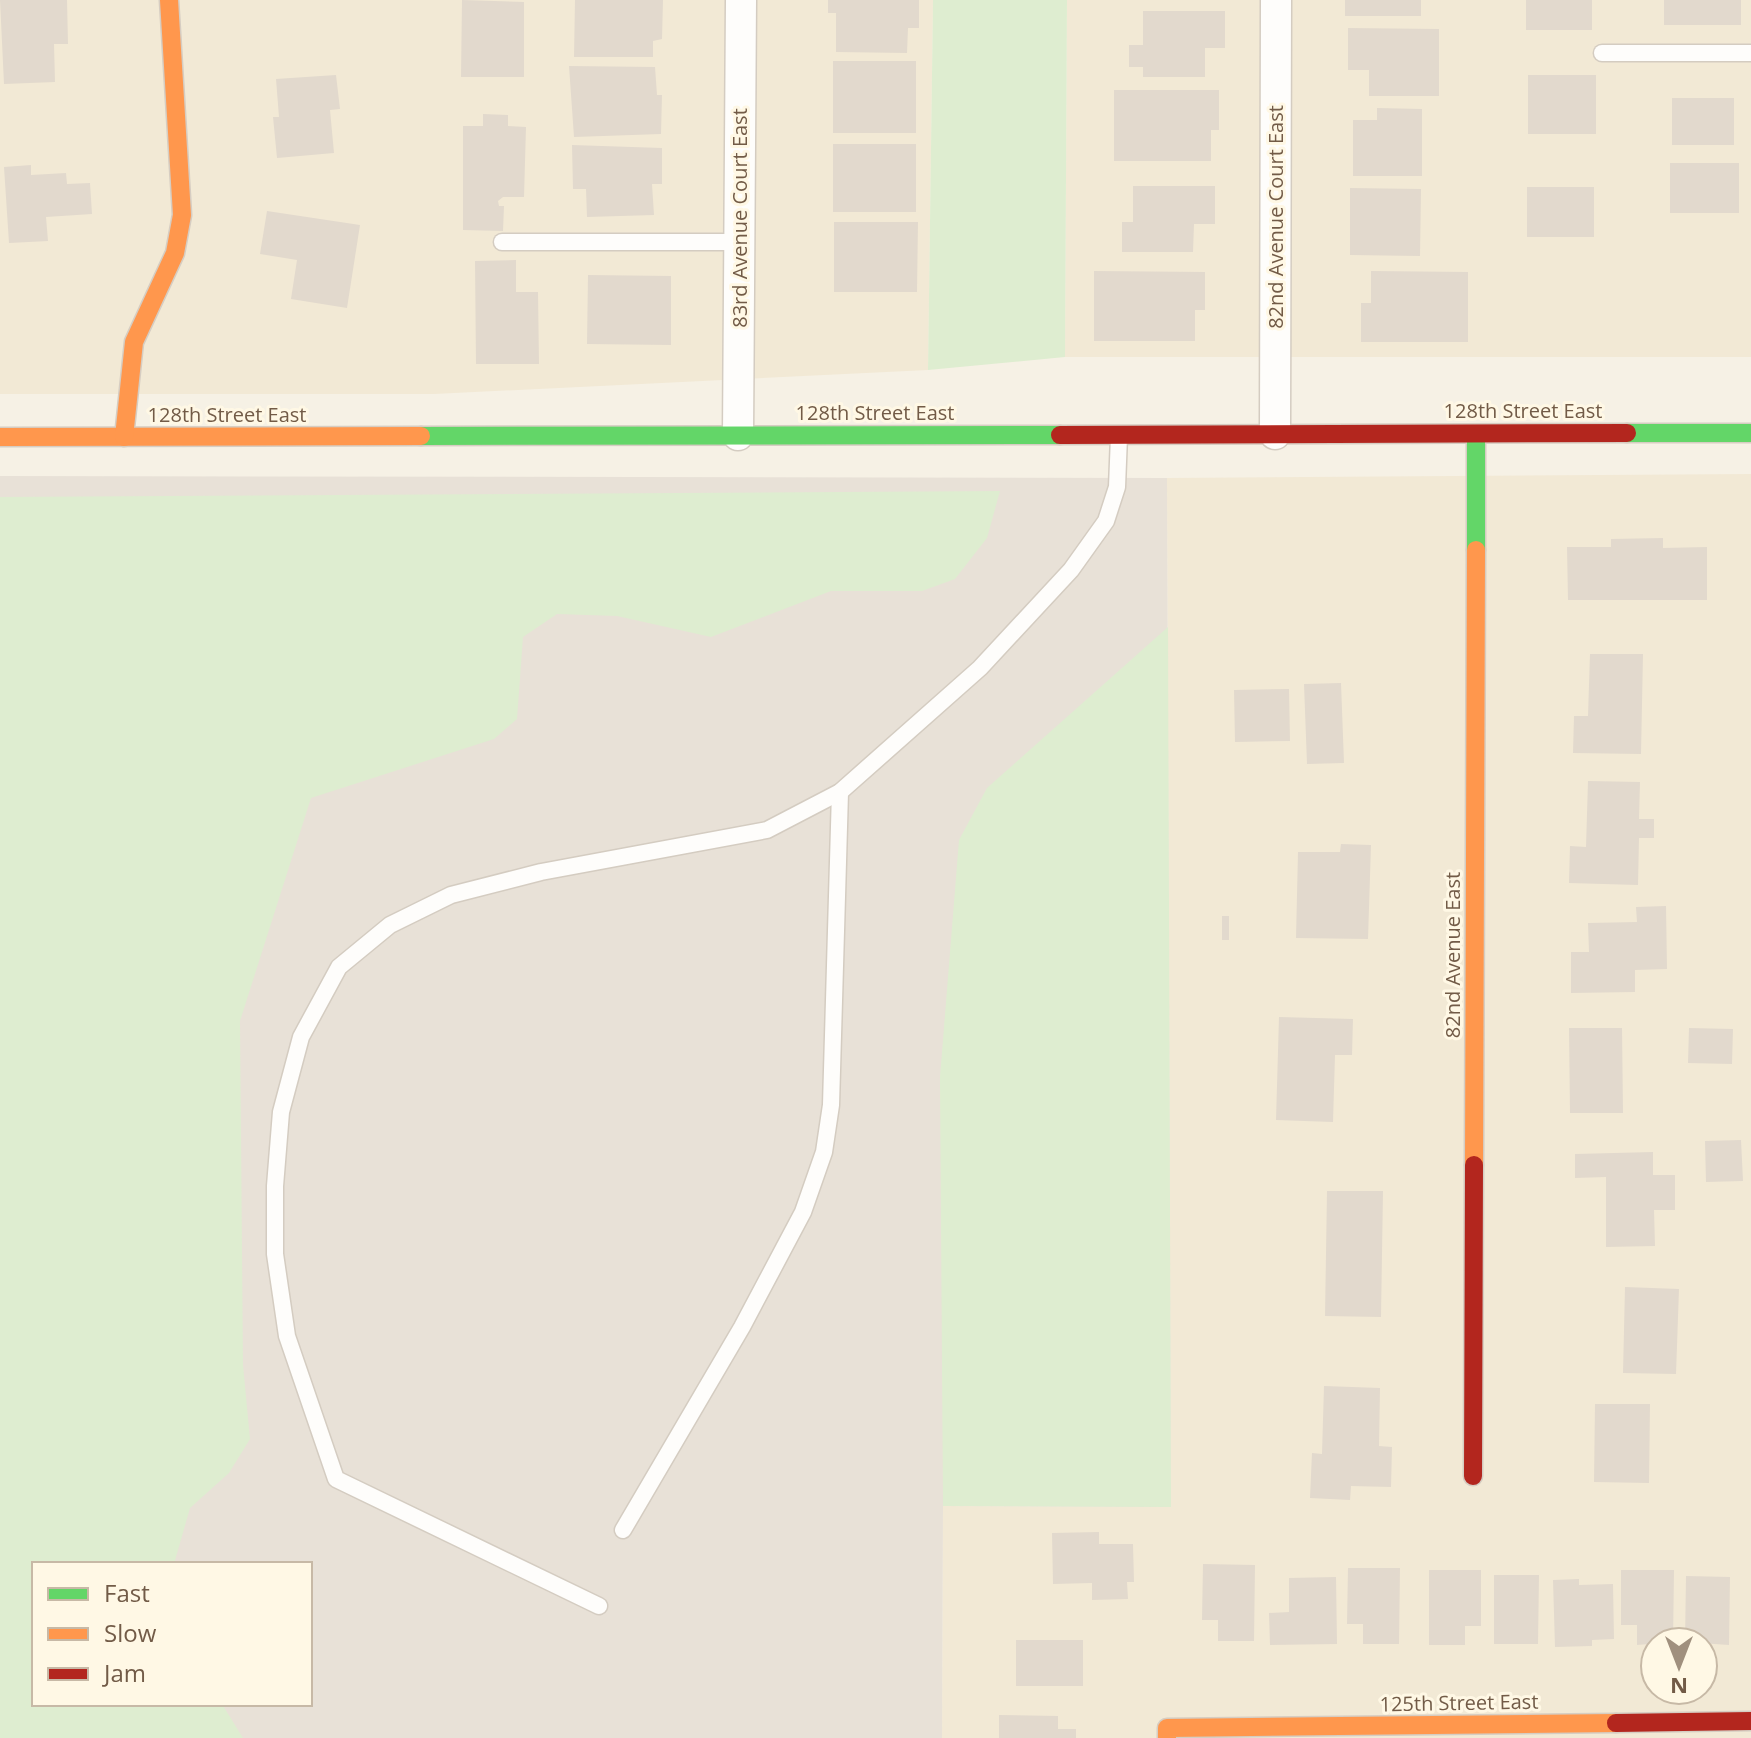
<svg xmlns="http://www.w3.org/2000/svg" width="1751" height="1738" font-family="'Open Sans',sans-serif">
	<rect width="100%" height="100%" fill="#f6f1e5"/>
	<!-- residential -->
	<g fill="#f2e9d5" fill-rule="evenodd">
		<polygon points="0,0 933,0 928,370 434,394 0,394"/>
		<polygon points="1067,0 1751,0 1751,357 1065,357"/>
		<path d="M 1751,474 L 1751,1738 L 942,1738 L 943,1506 L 1171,1507 L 1167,478 ZM 1655,1642 L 1703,1642 L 1703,1690 L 1655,1690 Z"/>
	</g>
	<!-- industrial -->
	<path fill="#e8e1d7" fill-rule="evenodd" d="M 0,476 L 1167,478 L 1171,1507 L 943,1506 L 942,1738 L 0,1738 ZM 34,1564 L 310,1564 L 310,1704 L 34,1704 Z"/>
	<!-- green -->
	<g fill="#deedd0">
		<polygon points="933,0 1067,0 1065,357 928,370"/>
		<polygon points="1000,491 987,538 955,579 922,591 831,591 711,637 617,616 557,614 523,637 517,719 494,739 311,798 240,1021 243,1365 250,1439 229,1473 190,1508 174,1564 34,1564 34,1704 222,1704 243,1738 0,1738 0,497"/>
		<polygon points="1168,627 1171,1507 943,1506 940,1077 959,840 987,788"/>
	</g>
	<!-- building -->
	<g fill="#e2d9cd">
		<polygon points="0,0 67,0 68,44 54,44 55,82 4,84"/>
		<polygon points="462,0 524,2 524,77 461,77"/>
		<polygon points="575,0 663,0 662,39 653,41 653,57 574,57"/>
		<polygon points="828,0 919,0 919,28 908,28 907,53 836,52 836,13 828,13"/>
		<rect x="1345" y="0" width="76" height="16"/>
		<rect x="1526" y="0" width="66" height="30"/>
		<rect x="1664" y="0" width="77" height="25"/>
		<polygon points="1143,11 1225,11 1225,48 1205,48 1205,77 1143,77 1143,67 1129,67 1129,45 1143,45"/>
		<polygon points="1348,28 1439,29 1439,96 1369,96 1369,70 1348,70"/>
		<rect x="833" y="61" width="83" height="72"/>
		<polygon points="569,66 655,67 657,95 662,95 661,134 574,137"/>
		<polygon points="336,75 340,109 330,110 334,153 277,158 273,117 279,117 276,79"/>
		<rect x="1528" y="75" width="68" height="59"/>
		<polygon points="1114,90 1219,90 1219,130 1211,130 1211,161 1114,161"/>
		<rect x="1672" y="98" width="62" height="47"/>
		<polygon points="1377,108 1422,109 1422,176 1353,176 1353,120 1377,120"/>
		<polygon points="483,114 508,115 508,126 526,127 524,197 503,197 498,201 499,206 504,206 503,231 463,230 463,126 483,126"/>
		<rect x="833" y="144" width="83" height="68"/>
		<polygon points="572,145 662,148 662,184 652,184 654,215 587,217 586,189 573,189"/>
		<rect x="1670" y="163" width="69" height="50"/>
		<polygon points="31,165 31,175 66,173 67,184 90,183 92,214 46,217 48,241 9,243 4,167"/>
		<polygon points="1133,186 1215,186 1215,224 1194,224 1193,252 1122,252 1122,222 1133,222"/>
		<rect x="1527" y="187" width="67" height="50"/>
		<polygon points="1350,188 1421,189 1420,256 1350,255"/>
		<polygon points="267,211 360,225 347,308 291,299 297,260 260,254"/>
		<polygon points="834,222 918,222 917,292 834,292"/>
		<polygon points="516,260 516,292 538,292 539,364 476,364 475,261"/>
		<polygon points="1094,271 1205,272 1205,310 1195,310 1195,341 1094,341"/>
		<polygon points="1371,271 1468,272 1468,342 1361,342 1361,303 1371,303"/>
		<polygon points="588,275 671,276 671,345 587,344"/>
		<polygon points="1663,538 1663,548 1707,547 1707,600 1568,600 1567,547 1611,547 1611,539"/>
		<polygon points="1590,654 1643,654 1641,754 1573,753 1574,716 1588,716"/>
		<polygon points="1341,683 1344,763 1307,764 1304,684"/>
		<polygon points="1289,689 1290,741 1235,742 1234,690"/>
		<polygon points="1588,781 1640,782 1639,819 1654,819 1654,838 1639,838 1638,885 1569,883 1570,846 1586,847"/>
		<polygon points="1341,844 1371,845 1368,939 1296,938 1298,852 1340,852"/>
		<polygon points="1666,906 1667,969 1635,970 1635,992 1571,993 1571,952 1589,952 1588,923 1637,922 1636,907"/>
		<rect x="1222" y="916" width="7" height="24"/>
		<polygon points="1279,1017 1353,1019 1352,1055 1335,1055 1333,1122 1276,1120"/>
		<polygon points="1569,1028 1622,1028 1623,1113 1570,1113"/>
		<polygon points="1689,1028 1733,1029 1732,1064 1688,1063"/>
		<polygon points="1741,1140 1743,1181 1706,1182 1705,1141"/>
		<polygon points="1653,1152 1653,1175 1675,1175 1675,1210 1654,1210 1655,1246 1606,1247 1606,1177 1575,1178 1575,1154"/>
		<polygon points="1327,1191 1383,1191 1381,1317 1325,1316"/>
		<polygon points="1625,1287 1679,1289 1676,1374 1623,1373"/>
		<polygon points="1324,1386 1380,1388 1379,1446 1392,1447 1391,1487 1351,1486 1350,1500 1310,1498 1312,1453 1322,1454"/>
		<polygon points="1595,1404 1650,1404 1649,1483 1594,1482"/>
		<polygon points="1099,1532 1099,1544 1133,1544 1134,1582 1127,1582 1128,1599 1092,1600 1092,1583 1053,1584 1052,1533"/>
		<polygon points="1203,1564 1255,1565 1254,1641 1218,1641 1218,1620 1202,1620"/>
		<polygon points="1348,1568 1400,1568 1399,1644 1363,1644 1363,1624 1347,1624"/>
		<polygon points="1429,1570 1481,1570 1481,1626 1465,1626 1465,1645 1429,1645"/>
		<polygon points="1621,1570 1674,1570 1673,1642 1637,1645 1637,1625 1621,1625"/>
		<polygon points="1494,1575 1539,1575 1538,1644 1494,1644"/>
		<polygon points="1686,1576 1730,1577 1729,1645 1685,1642"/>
		<polygon points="1336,1577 1337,1644 1270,1645 1269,1613 1289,1612 1289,1578"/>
		<polygon points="1579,1579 1579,1585 1613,1584 1614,1639 1592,1640 1592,1646 1555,1647 1553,1580"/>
		<rect x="1016" y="1640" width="67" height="46"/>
		<polygon points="999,1715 1058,1716 1058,1729 1076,1729 1076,1738 999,1738"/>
	</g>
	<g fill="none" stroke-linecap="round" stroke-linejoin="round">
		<!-- lane casing -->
		<g stroke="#d4ccc1" stroke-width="19">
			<g id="lane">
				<polyline points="1602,53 1751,53"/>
				<polyline points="502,242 739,242"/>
				<polyline points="623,1530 742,1327 803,1212 824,1152 831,1105 840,792"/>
				<polyline points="599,1606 336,1479 287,1336 275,1254 275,1186 281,1112 301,1037 339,967 390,925 451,895 541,872 767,830 840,792 980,668 1071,570 1106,521 1117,487 1119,436"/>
			</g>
		</g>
		<!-- street casing -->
		<g stroke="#d4ccc1" stroke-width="33">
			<g id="street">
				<polyline points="1275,434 1276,0"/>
				<polyline points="738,435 741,0"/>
			</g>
		</g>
		<!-- fast casing -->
		<g stroke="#d6cdc2" stroke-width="21">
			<g id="fast">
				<polyline points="1627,433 1751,433"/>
				<polyline points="421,436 1060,435"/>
				<polyline points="1476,550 1476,434"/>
			</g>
		</g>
		<!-- slow casing -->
		<g stroke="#d6cdc2" stroke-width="21">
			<g id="slow">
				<polyline points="0,437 421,436"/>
				<polyline points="124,437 134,342 175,253 182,215 169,0"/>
				<polyline points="1474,1165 1476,550"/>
				<polyline points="1167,1738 1167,1728 1616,1723"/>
			</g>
		</g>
		<!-- jam casing -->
		<g stroke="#d6cdc2" stroke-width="21">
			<g id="jam">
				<polyline points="1060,435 1627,433"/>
				<polyline points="1473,1476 1474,1165"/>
				<polyline points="1616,1723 1751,1721"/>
			</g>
		</g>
		<!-- lane -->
		<use href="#lane" stroke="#fefdfb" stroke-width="16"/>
		<!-- street -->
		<use href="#street" stroke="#fefdfb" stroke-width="30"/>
		<!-- fast -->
		<use href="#fast" stroke="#63d668" stroke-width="18"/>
		<!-- slow -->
		<use href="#slow" stroke="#ff974d" stroke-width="18"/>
		<!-- jam -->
		<use href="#jam" stroke="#b3261e" stroke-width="18"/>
	</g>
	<g text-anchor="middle" stroke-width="6" stroke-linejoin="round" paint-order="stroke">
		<!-- street labels -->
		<g font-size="20" fill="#725b47" stroke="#fff8e5">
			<text transform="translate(1276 217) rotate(-90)" y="7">82nd Avenue Court East</text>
			<text transform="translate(740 218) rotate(-90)" y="7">83rd Avenue Court East</text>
			<text x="1523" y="418">128th Street East</text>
			<text x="875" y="420">128th Street East</text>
			<text x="227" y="422">128th Street East</text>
			<text transform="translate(1453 955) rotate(-90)" y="7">82nd Avenue East</text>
			<text transform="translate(1459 1703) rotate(-1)" y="7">125th Street East</text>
		</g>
	</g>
	<!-- legend -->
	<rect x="32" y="1562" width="280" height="144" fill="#fff8e5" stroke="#c7b9a6" stroke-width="2"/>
	<rect x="48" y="1588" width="40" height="12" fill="#63d668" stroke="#c7b9a6" stroke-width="2"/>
	<text x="104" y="1602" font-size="24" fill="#725b47">Fast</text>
	<rect x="48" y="1628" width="40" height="12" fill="#ff974d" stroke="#c7b9a6" stroke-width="2"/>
	<text x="104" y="1642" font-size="24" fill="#725b47">Slow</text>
	<rect x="48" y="1668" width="40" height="12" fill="#b3261e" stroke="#c7b9a6" stroke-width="2"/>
	<text x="104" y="1682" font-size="24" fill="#725b47">Jam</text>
	<!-- north arrow -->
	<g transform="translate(1679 1666) rotate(180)"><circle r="38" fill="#fff8e5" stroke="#c7b9a6" stroke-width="2"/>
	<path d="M0-6L14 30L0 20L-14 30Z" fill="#a0907e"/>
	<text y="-12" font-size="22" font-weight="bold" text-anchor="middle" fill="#725b47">N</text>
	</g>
</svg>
